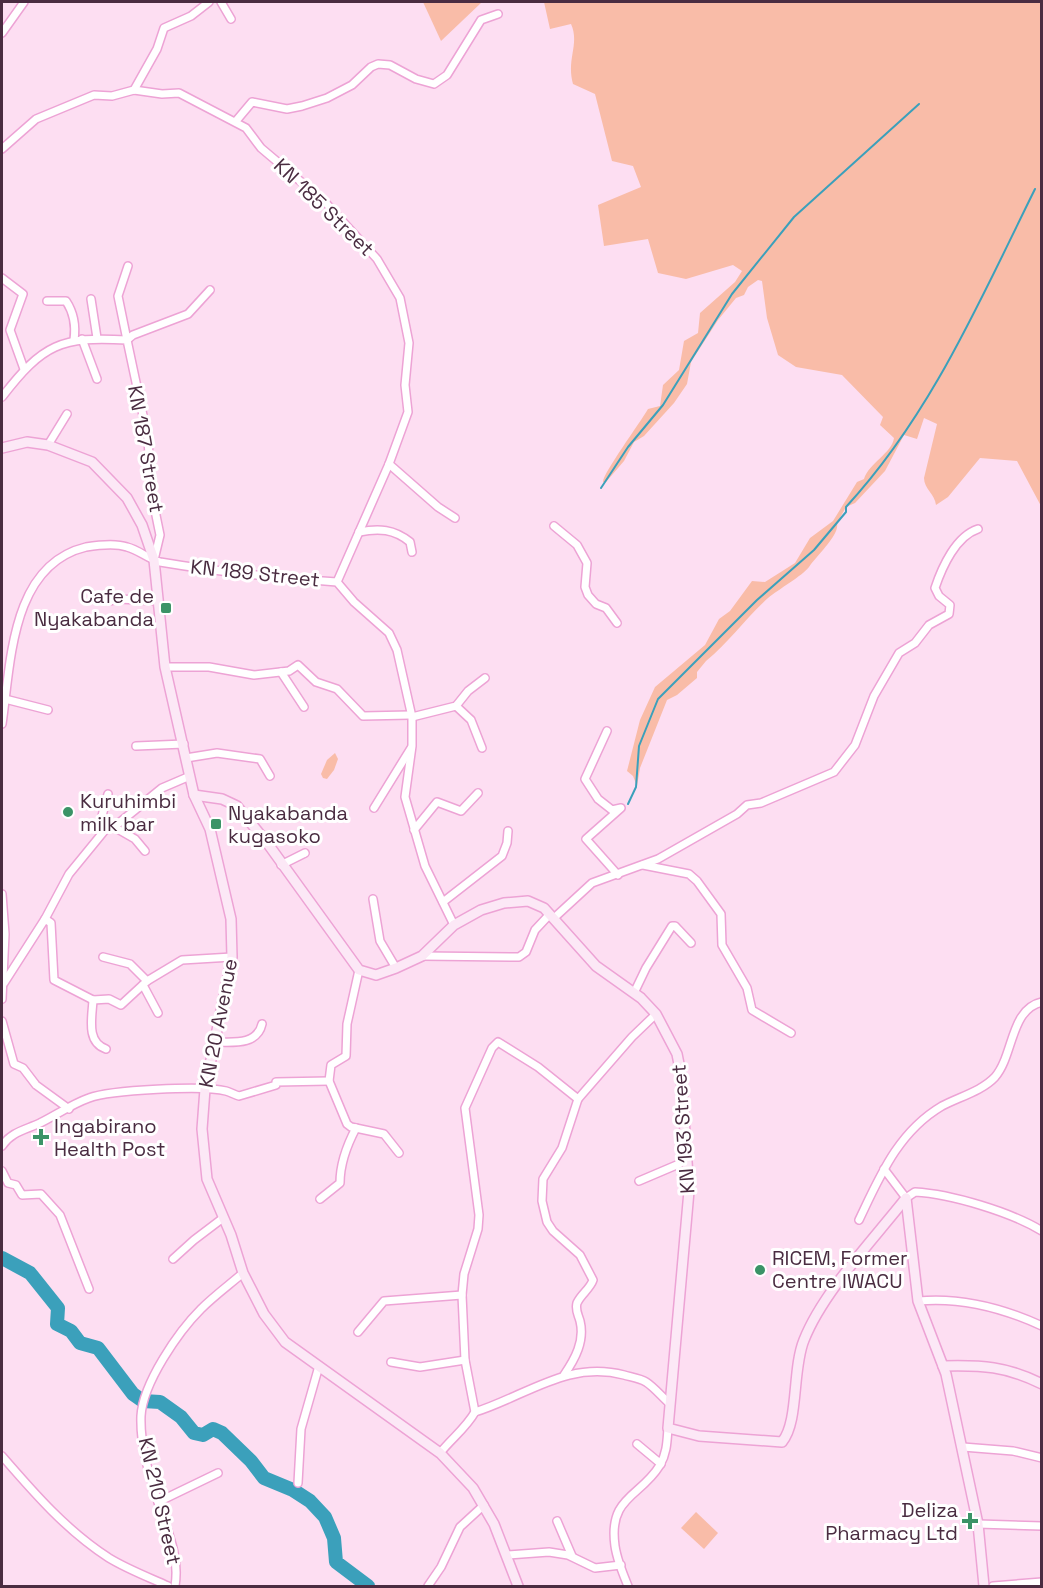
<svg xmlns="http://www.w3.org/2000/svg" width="1043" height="1588" font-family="'Space Grotesk',sans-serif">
	<rect width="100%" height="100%" fill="#fddef2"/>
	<!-- green -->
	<g fill="#f9bca8">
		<polygon points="423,2 482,2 441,41"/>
		<path d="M 544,2 L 1041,2 L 1041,506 L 1017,461 L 980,458 L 948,497 L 936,505 C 935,494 924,489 924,478 L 937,424 L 924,418 L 917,439 L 904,435 L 885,471 L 855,503 L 846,507 L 837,523 C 840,535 816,556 809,567 C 802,576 779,589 768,598 C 746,618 729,642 706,661 L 697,672 L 697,678 L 677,695 L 667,700 L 640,768 L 637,786 L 633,776 L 627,771 L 640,720 L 655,687 L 705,645 L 719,619 L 730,611 L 752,581 L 765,582 L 795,563 L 810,538 L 833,521 L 857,482 L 864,479 C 869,463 892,453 894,438 L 880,425 L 883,417 L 842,375 L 796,367 L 778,355 L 767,318 L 762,281 L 758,280 L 748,287 L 744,295 L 736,298 L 718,320 L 691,362 L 687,384 L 674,403 L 644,436 L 634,442 L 624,461 L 606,482 L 603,482 C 603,473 640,423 648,409 L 660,406 L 663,385 L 679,370 L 684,341 L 698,333 L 700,313 L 735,282 L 742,271 L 733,265 L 686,279 L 658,273 L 648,239 L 604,246 L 598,205 L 641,187 L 633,166 L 612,161 L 595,94 L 573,84 C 566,59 580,44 571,24 L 550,29 Z"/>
		<polygon points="335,753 338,759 334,770 327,779 323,778 321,774 327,760"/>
		<polygon points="696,1512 718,1533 704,1549 681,1528"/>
	</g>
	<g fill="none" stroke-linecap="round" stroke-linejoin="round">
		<!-- stream -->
		<g stroke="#3ba0bb" stroke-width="2">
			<polyline points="601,488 628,447 663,405 732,294 794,217 919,104"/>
			<path d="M 628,804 L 636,787 L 639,746 L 658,699 L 757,600 L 814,550 L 846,512 L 846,507 C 931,415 980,300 1035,189"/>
		</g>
		<!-- river -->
		<polyline stroke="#3ba0bb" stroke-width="14" points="2,1258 30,1273 58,1308 57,1324 71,1331 80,1343 98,1348 133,1394 143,1401 160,1402 181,1417 194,1433 203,1435 213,1429 222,1433 251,1461 264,1478 293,1490 310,1501 325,1517 334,1538 336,1562 368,1586"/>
		<!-- street casing -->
		<g stroke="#eda3d5" stroke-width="10">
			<g id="street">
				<polyline points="221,2 231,19"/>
				<polyline points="2,33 24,2"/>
				<polyline points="134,90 157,49 164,28 191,16 209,2"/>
				<polyline points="236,121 252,102 287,109 302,106 327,98 352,85 371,67 378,64 390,65 416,79 434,84 447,75 481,20 498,14"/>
				<polyline points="2,149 36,119 94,95 112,96 134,90 162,94 179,93 246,128 261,148 325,202 377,259 400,298 409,343 405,385 408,412 389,464 337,582"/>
				<polyline points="128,266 118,296 127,340 133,335 188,314 210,290"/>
				<polyline points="2,278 23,294 10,330 24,369"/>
				<polyline points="91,299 97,338"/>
				<path d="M 47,301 L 66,301 C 74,313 76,326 74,340"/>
				<polyline points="82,339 97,379"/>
				<path d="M 2,397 C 43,344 61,336 127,340 L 148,439 L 151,491 L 160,535 L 154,560"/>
				<polyline points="48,445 67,414"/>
				<polyline points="389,464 438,507 455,518"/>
				<polyline points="554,526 577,545 587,563 585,587 588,595 596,604 606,608 617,623"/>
				<path d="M 359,532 C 379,528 394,529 410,542 L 412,552"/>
				<polyline points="109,601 119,599 158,601"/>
				<polyline points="165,667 209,667 254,675 289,671 298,665 316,682 337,689 363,716 410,715"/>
				<polyline points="281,672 304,707"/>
				<polyline points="5,699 48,710"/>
				<polyline points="456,706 471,720 482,748"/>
				<polyline points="412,717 456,706 468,691 485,678"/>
				<path d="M 2,724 C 11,662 11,565 86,547 C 98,545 116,543 127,547 C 139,550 148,559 160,562 C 219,572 278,578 337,582 L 354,602 L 389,633 L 397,650 L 412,717 L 412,746 L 405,797 L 425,866 L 454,925"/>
				<polyline points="607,731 585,779 598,799 612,810 621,808 586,839 618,875"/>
				<polyline points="136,746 184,744"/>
				<polyline points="186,758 217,753 260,759 270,776"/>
				<polyline points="374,808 411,748"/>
				<polyline points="114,827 135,839 145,851"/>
				<polyline points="105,830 100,823 108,794"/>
				<polyline points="414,830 437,802 461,811 478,793"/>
				<polyline points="281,865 305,853"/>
				<polyline points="643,865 689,874 697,881 721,914 722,945 747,988 752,1010 791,1033"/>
				<polyline points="2,894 5,934 2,999"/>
				<polyline points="373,899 380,941 396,968"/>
				<polyline points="443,902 502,856 507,843 508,831"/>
				<path d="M 554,918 L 592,883 L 658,859 L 737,814 L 747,805 L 761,803 L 834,772 L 855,745 L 874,696 L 899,653 L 915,643 L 929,625 L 949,614 L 950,605 L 939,596 L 935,588 C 942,567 956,536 978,529"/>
				<polyline points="45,919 51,923 54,980 93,1000 109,999 121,1005 147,981 182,960 232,957"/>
				<polyline points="422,956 519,957 526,952 535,930 550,914"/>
				<polyline points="103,957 130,964 147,981"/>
				<polyline points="359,970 347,1024 346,1056 331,1065 329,1081 347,1124 351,1127 384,1134 399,1153"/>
				<polyline points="4,983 45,919 69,874 105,830 114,827 162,788 190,776"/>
				<polyline points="143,985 158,1013"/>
				<polyline points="634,993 646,968 672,926 675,926 691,943"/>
				<path d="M 93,1000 C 92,1018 86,1042 106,1049"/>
				<polyline points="2,1021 14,1064 23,1068 36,1085 69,1109"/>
				<path d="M 213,1042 C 232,1042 257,1046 262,1024"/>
				<path d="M 2,1146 C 11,1132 25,1130 40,1123 C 56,1115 72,1104 89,1098 C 110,1090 204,1085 226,1091 C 230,1092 235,1095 239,1096 L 276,1085 L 276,1082 L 329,1081"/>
				<path d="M 884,1169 L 906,1198 L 915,1192 C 951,1194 1011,1212 1042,1231"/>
				<polyline points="2,1171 8,1183 16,1185 22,1195 41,1194 60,1215 89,1289"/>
				<polyline points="639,1181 686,1161"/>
				<path d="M 320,1199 L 340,1183 C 340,1163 347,1145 356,1128"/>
				<path d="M 859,1220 C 880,1176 898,1132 942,1106 C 959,1097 982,1091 995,1077 C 1014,1055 1010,1009 1042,1002"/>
				<polyline points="173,1259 194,1240 223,1218"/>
				<path d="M 918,1301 C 960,1297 1003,1308 1042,1326"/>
				<polyline points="358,1332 384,1301 462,1295"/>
				<polyline points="391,1362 420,1367 465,1360"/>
				<path d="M 564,1375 C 575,1359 585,1341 580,1321 C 578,1314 575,1310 577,1303 C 581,1294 590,1289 593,1280 L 580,1255 L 553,1231 L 547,1222 L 542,1201 L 543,1179 L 562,1148 L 578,1099"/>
				<polyline points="475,1412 465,1360 462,1295 464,1274 478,1229 479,1215 465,1108 492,1048 498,1042 538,1067 578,1099 632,1037 656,1014"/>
				<polyline points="637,1444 661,1464"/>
				<polyline points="963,1447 1013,1451 1042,1458"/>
				<path d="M 440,1453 C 452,1438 466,1428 475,1412 C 526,1396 568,1360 624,1375 C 631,1377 640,1378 646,1382 C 654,1387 662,1397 670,1404"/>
				<path d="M 2,1456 C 34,1493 67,1531 109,1558 C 127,1569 148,1577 168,1586"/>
				<polyline points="298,1483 301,1429 319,1366"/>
				<polyline points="158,1502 218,1473"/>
				<polyline points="557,1521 572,1556"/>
				<polyline points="978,1524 1042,1526"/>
				<polyline points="508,1555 549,1552 568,1555 595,1568 621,1565"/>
				<path d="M 175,1586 C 180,1556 167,1530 158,1502 C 149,1475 140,1445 141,1416 C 143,1383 178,1332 201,1309 C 214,1296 229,1285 243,1273"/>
				<polyline points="428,1586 441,1567 460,1527 484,1505"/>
				<path d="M 628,1586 C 623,1574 617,1560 615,1546 C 608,1496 641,1497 660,1465 C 667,1453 667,1441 668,1428"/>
				<polyline points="993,1586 1042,1582"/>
			</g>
		</g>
		<!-- secondary casing -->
		<g stroke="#eda3d5" stroke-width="12">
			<g id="secondary">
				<polyline points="2,448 27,442 48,445 92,462 127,498 142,525 154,560 165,667 194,795 210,829 231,919 232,957 205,1089 202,1129 207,1179 231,1235 243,1273 264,1314 285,1342 440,1453 473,1488 494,1524 518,1586"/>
				<path d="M 194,795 L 222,799 L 237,806 L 268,844 L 359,970 L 376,975 L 396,968 L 422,956 L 454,925 L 481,910 L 504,903 L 528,901 L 544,908 L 596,966 L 641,998 L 656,1014 L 677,1054 L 681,1074 L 689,1191 L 668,1428 L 699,1436 L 782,1442 C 799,1422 792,1369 804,1340 C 823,1292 873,1240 906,1198"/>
				<polyline points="906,1198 918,1301 946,1374 978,1524 984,1586"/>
				<path d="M 943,1366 C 982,1365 1006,1366 1042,1384"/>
			</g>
		</g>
		<!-- street -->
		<use href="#street" stroke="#fff" stroke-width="7"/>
		<!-- secondary -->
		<use href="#secondary" stroke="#fce8f6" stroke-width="9"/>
	</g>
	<!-- markers -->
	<g fill="#3b9367" stroke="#fff" stroke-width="2">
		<rect x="160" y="602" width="12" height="12" rx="3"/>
		<circle cx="68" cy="812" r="6"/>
		<rect x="210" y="818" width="12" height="12" rx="3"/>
		<path d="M38 1128h6v6h6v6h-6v6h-6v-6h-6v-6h6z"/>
		<circle cx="760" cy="1270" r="6"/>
		<path d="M967 1512h6v6h6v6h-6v6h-6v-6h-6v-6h6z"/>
	</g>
	<g text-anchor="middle" stroke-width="6" stroke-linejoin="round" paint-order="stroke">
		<!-- street labels -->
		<g font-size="20" fill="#4a2c41" stroke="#fff">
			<text transform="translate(324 207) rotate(44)" y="7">KN 185 Street</text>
			<text transform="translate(146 449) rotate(80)" y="7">KN 187 Street</text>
			<text transform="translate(255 573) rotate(6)" y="7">KN 189 Street</text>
			<text transform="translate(218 1023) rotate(-79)" y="7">KN 20 Avenue</text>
			<text transform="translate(683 1129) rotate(-94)" y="7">KN 193 Street</text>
			<text transform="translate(160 1501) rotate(77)" y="7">KN 210 Street</text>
		</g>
		<!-- poi labels -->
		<g font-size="20" fill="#4a2c41" stroke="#fff" text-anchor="start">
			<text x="154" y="603" text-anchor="end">Cafe de<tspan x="154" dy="23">Nyakabanda</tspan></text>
			<text x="80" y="808">Kuruhimbi<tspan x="80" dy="23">milk bar</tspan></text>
			<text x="228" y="820">Nyakabanda<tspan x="228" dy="23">kugasoko</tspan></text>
			<text x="54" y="1133">Ingabirano<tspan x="54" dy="23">Health Post</tspan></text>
			<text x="772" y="1265">RICEM, Former<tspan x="772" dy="23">Centre IWACU</tspan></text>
			<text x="958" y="1517" text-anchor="end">Deliza<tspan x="958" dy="23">Pharmacy Ltd</tspan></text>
		</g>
	</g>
	<!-- border -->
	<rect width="1043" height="1588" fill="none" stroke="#4a2c41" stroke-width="6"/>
</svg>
